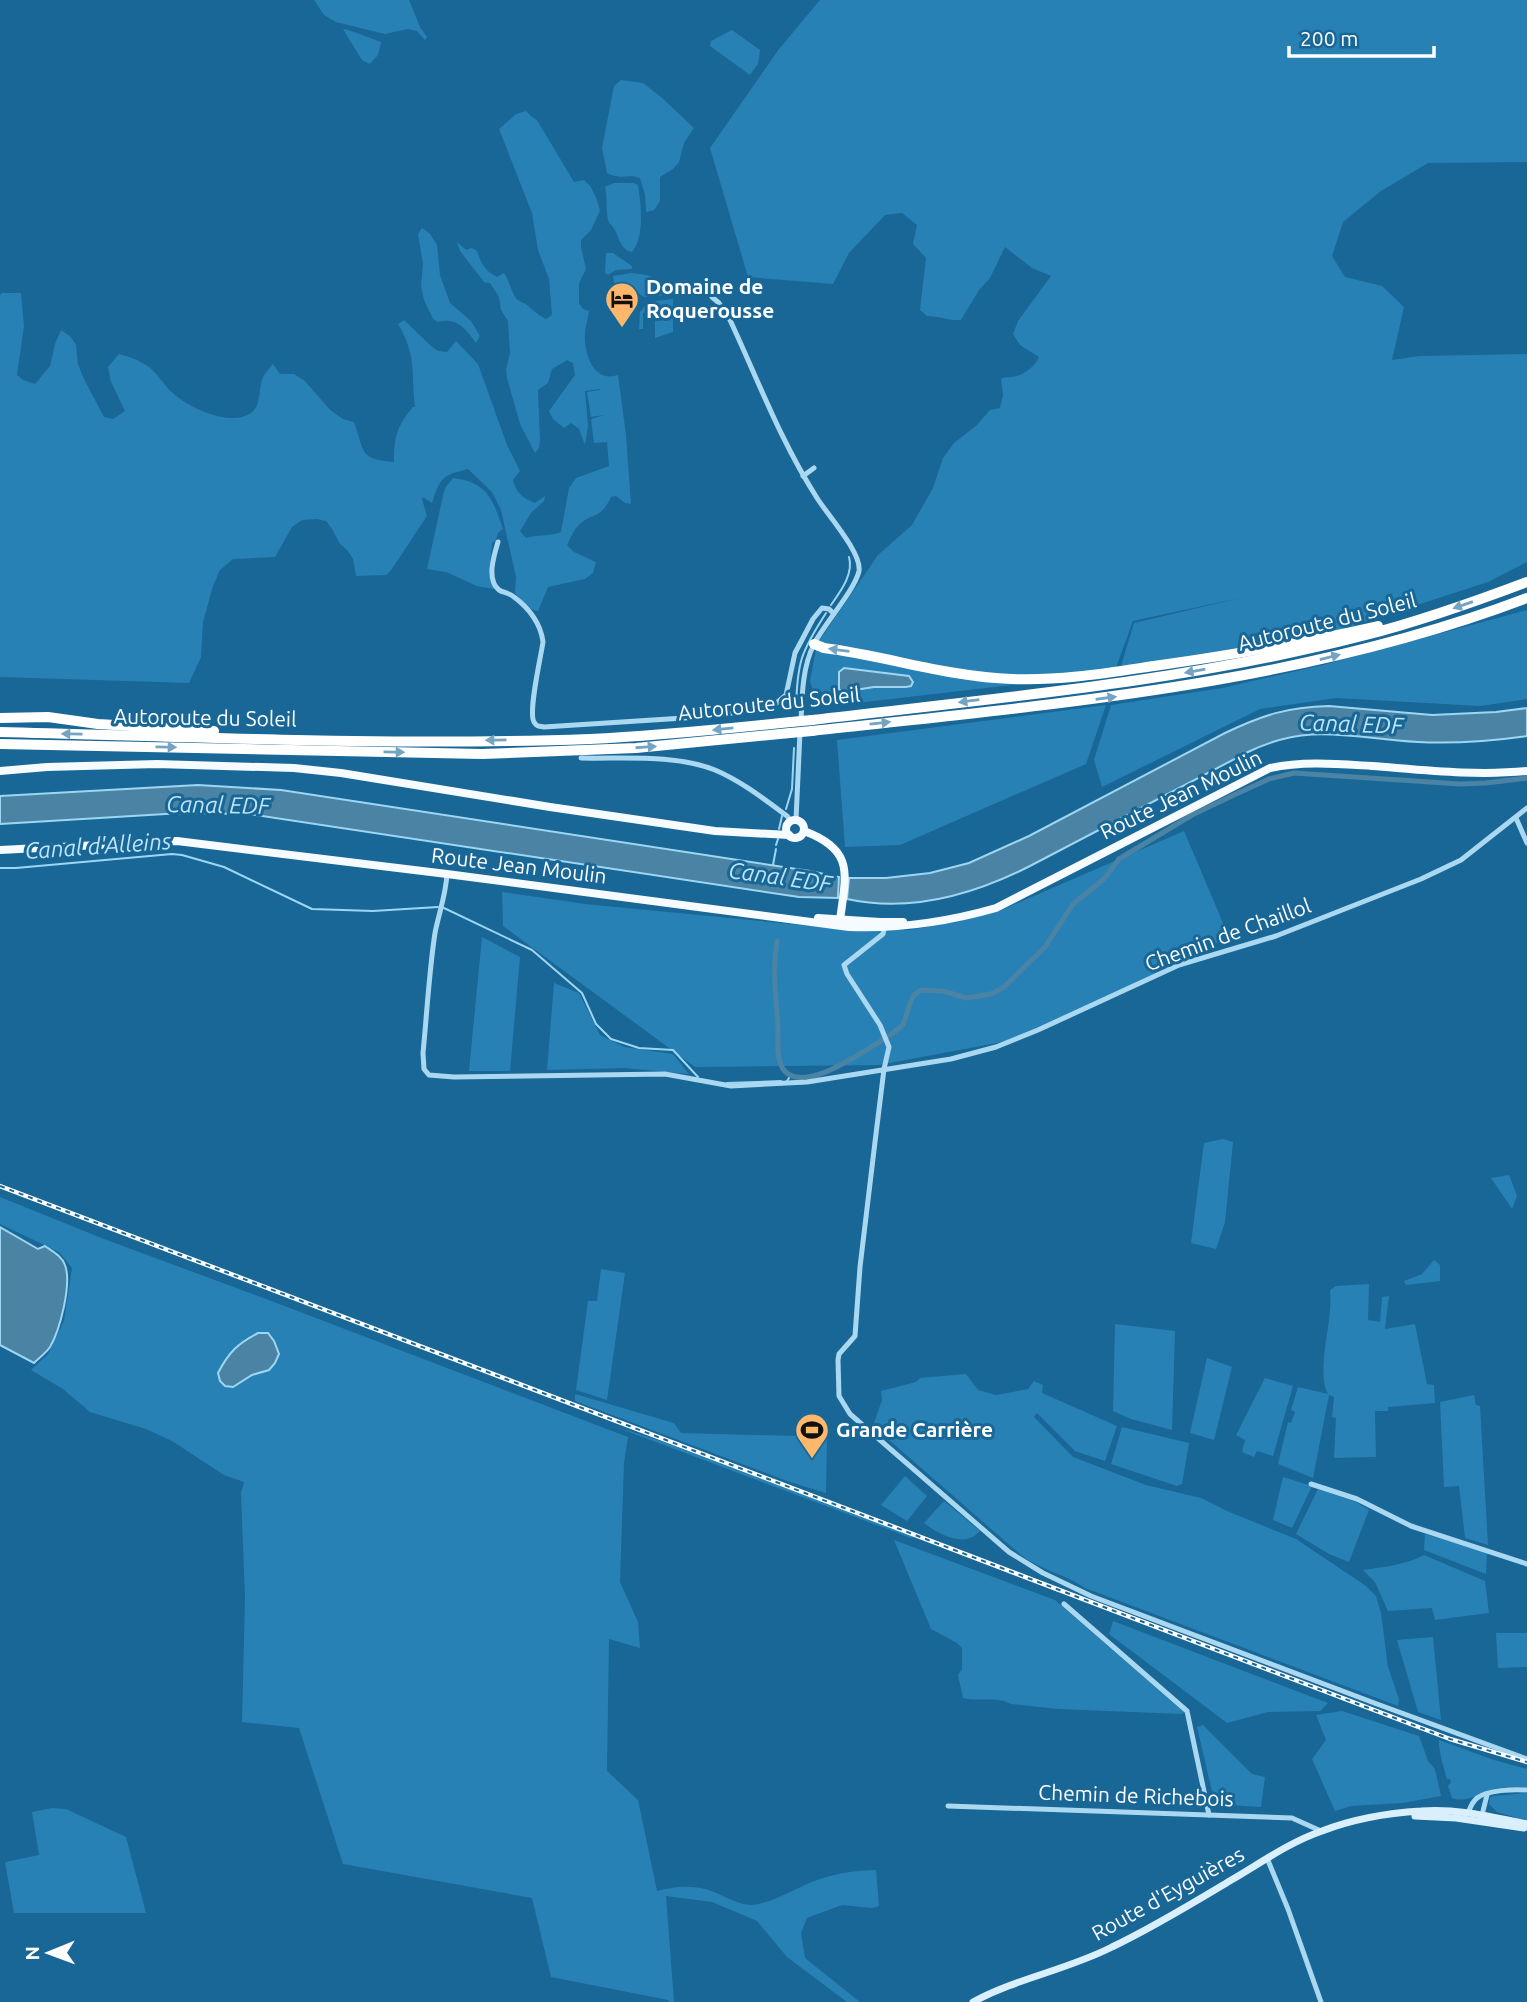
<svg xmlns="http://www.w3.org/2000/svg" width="1527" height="2002" font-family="Ubuntu,sans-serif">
	<rect width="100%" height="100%" fill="#186797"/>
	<!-- green -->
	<g fill="#2781b4">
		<polygon points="314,0 409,0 420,27 427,37 425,40 417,31 408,29 385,34 336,22 324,15"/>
		<path d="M 820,0 L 1527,0 L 1527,162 L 1428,163 L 1381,191 L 1343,222 L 1332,256 L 1345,277 L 1382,286 L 1404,307 L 1392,360 L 1420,356 L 1527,354 L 1527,562 L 1488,582 L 1315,638 L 1118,676 L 1134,623 L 1240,598 L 1133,621 L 1114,673 L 848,704 L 818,706 L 810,681 L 817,644 L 878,555 L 912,525 L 933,488 L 943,458 L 954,443 L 977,425 L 990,410 L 1000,408 L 1003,395 L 1001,379 C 1007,376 1011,378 1017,376 C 1026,373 1036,365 1039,357 L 1020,345 L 1013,334 L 1018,321 L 1051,276 L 1032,268 L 1005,247 L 990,278 L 979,290 L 961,320 C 949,321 939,316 927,316 L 920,310 L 926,258 L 913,244 L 917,225 L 902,213 L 885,215 L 849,253 L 833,284 L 748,277 L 710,148 L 779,49 Z"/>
		<path d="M 343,29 C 351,30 372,39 381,42 L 378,55 L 370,64 L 362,60 Z"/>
		<polygon points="732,30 760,50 758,64 750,75 710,46 711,41"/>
		<path d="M 621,80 L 643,83 L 661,97 L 694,128 L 684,143 L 679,162 L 673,169 L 660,177 L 660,201 L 654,210 L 646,212 L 645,195 L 640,178 C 625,173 624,181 607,173 L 602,148 L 614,86 Z"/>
		<path d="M 526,111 L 531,116 L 537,120 L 574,182 L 584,180 L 590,186 L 596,197 L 600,211 L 591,230 L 581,240 L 581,247 L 586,269 L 579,283 L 579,303 L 583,309 L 589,311 C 588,319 585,327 585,334 C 584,355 594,383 618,375 L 626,435 L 631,504 L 625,503 L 616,496 L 611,497 C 600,521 591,512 578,526 C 573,531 570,539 567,545 L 574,552 L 596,562 L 593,573 L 585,579 L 548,587 L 538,611 C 528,610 522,601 515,593 L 516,577 L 501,510 L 492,492 L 468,469 C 441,476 441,477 432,503 L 423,497 L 422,499 L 427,516 L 392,569 L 386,575 L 356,576 L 353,559 L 347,550 L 340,544 L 332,529 L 326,521 L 317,519 L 302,520 L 292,527 L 275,557 L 233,559 L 220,570 L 213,586 L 203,622 L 201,657 L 189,683 L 0,677 L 0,295 L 2,293 L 21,293 L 24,326 L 17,375 L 23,380 L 35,384 L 50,366 L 55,344 L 61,330 L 71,337 L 76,345 L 78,364 L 83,377 L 104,417 L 113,419 L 125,411 L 111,382 L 108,367 L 119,354 C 130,357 139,360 149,367 C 159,375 165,387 175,395 C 192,409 231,427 251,413 C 262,405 258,388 263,377 C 265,373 270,368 273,364 L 280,374 L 294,374 L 305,381 L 330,410 L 343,419 L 354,422 C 365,453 359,459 394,462 C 394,436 397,426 413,407 L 415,407 C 411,372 417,356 398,324 L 404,320 L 431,346 L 438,351 L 447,352 L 456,341 L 478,364 L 507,445 L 520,471 L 513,480 C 516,493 523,498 535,503 L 545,496 L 544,501 L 531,513 L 520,531 L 526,538 C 538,534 548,537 561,532 L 569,488 L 576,478 L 609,466 L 607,442 L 594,443 L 591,419 L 604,415 L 591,417 L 587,392 L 600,390 L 600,389 L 585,391 L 588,426 L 585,445 L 579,429 L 571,423 L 564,428 L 553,419 L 549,411 L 575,375 L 573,363 L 567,360 L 552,369 L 548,383 L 538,390 L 540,440 L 539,448 L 535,453 L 520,424 L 507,378 L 506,370 L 510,353 L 508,321 L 501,310 L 499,297 L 490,283 L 484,282 L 460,251 L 457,242 L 466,250 L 472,248 L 477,251 C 481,262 484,271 497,277 L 504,273 C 509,280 510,287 514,295 C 517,302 522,301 527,305 C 534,311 538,315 546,319 L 552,315 L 549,279 L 538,250 L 532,213 L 499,129 L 516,114 Z"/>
		<path d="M 614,183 L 634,183 L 638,185 C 641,204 645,237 632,252 C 617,249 620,231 609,223 C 605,210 608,200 605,187 Z"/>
		<path d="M 422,228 L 430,234 L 437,245 L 440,275 L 450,303 L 471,321 L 480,336 L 476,343 C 466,329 457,317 438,322 L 433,319 L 424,300 L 421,286 L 423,264 L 418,234 Z"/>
		<polygon points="606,253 613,253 632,266 632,269 616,270 608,275 605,273"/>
		<path d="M 631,273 C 657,276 652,275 667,295 L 644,297 L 631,288 L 614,283 L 613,276 Z"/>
		<polygon points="673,299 673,332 655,338 655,312 643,313 643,329 639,329 640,312 648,302"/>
		<path d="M 453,478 C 488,482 493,500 503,529 L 498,533 L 495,542 L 492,542 L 490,564 L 495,588 L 493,589 L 477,586 L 446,572 L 427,569 L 442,500 L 445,488 Z"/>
		<polygon points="1527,610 1527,699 1480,706 1336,698 1260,709 1102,787 1094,760 1111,705 1222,688 1323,665"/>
		<polygon points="1106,705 1086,764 900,845 845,847 837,740"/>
		<polygon points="1184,831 1229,937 1023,1038 879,1065 695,1067 503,926 502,892 585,904 833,928 909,930 956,922 999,911"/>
		<polygon points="482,937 520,957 510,1071 469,1071"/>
		<polygon points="554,983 579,993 600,1035 624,1047 673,1054 689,1074 625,1068 547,1070"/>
		<polygon points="1223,1139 1233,1142 1225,1222 1216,1249 1191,1243 1204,1143"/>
		<polygon points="1509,1175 1517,1196 1512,1209 1491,1178"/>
		<path d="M 0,1197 L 104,1239 L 274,1302 L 628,1437 L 624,1463 L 620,1582 L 638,1622 L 640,1648 L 609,1639 L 607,1771 L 638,1800 L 657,1891 C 673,1887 688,1885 705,1889 C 721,1893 734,1904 751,1905 C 767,1905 797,1888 812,1882 C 831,1874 856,1870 876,1870 L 879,1906 L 872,1908 L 842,1905 L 807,1918 L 801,1933 L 805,1958 L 860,2002 L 847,2002 L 787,1957 L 757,1921 L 712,1902 L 666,1896 L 674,2002 L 669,2002 L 668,2000 L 551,1977 L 532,1898 L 343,1864 L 299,1728 L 242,1722 L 245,1598 L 241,1493 L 244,1482 L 224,1475 L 172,1441 L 146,1429 L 90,1412 L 63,1389 L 31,1370 L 48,1354 L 64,1321 L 72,1268 L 59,1252 L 0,1224 Z"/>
		<polygon points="1434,1260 1440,1265 1440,1281 1406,1285 1404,1281 1422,1274"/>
		<polygon points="601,1269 625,1273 607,1400 576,1390 588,1301 597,1301"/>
		<path d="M 1369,1284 L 1368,1320 L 1380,1322 L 1382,1297 L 1389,1296 L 1385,1329 L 1415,1324 L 1427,1384 L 1434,1385 L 1435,1403 L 1388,1407 L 1388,1411 L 1375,1411 L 1376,1457 L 1334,1458 L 1336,1418 L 1332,1417 L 1334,1397 L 1329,1395 L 1313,1478 L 1278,1464 L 1288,1422 L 1291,1423 L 1295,1412 L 1291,1410 L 1298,1387 L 1328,1394 C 1315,1370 1334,1319 1330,1290 L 1336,1286 Z"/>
		<polygon points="1115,1324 1175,1331 1172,1430 1131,1419 1113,1411"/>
		<polygon points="1207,1358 1232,1367 1214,1440 1190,1433"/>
		<path d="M 966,1374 L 978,1390 L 996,1395 L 1028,1389 L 1034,1381 L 1043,1385 L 1042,1393 L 1117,1426 L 1105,1461 L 1075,1451 L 1037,1413 L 1034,1417 L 1073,1457 L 1146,1485 L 1201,1498 L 1227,1511 L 1296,1539 L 1366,1586 L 1376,1596 L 1381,1613 L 1388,1667 L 1399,1699 L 1398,1706 L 1085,1588 C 1065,1574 1040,1570 1021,1555 L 873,1426 L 882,1400 L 881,1391 L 916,1382 L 920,1378 Z"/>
		<polygon points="1265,1378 1293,1386 1273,1456 1257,1451 1254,1457 1242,1452 1245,1440 1236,1435"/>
		<polygon points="575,1394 674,1423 681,1433 797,1436 797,1438 827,1439 826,1493 790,1482 575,1401"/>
		<polygon points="1474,1395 1476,1405 1480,1406 1488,1545 1465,1538 1459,1486 1444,1487 1440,1402"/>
		<polygon points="611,1425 667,1443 915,1537 911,1538"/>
		<polygon points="1122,1427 1189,1443 1182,1484 1177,1486 1111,1464"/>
		<polygon points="905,1476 927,1496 907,1521 881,1505"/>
		<polygon points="1283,1477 1312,1486 1292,1528 1273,1520"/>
		<polygon points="1318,1489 1356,1502 1369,1510 1349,1562 1329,1554 1296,1534"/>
		<path d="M 944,1501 L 980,1531 C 965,1549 938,1534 924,1523 Z"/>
		<polygon points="1425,1534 1487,1552 1486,1574 1424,1550"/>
		<path d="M 894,1540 L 1055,1600 L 1185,1712 L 1182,1714 L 1058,1709 L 1011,1704 C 997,1696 979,1702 963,1698 L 958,1675 L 962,1669 L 962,1648 L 957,1643 L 931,1629 Z"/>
		<path d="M 1424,1555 L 1485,1581 L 1489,1613 L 1435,1620 L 1432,1608 L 1388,1611 L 1375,1582 L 1363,1570 C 1384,1567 1405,1565 1424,1555 Z"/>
		<polygon points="1113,1621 1328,1703 1320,1711 1268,1712 1227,1723 1109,1634"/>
		<polygon points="1496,1633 1527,1633 1527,1667 1498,1668"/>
		<polygon points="1433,1637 1441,1720 1418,1712 1397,1640"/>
		<polygon points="1342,1711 1419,1736 1428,1761 1435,1769 1441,1796 1403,1803 1351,1806 1335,1811 1312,1759 1326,1740 1316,1715"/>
		<polygon points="1203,1725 1252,1774 1265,1777 1261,1807 1215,1804 1197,1727"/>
		<path d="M 1439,1740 L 1494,1760 L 1527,1769 L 1527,1787 C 1517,1788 1507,1787 1497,1788 C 1481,1791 1469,1804 1452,1798 L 1448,1786 L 1451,1782 L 1450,1779 L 1447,1779 C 1444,1769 1438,1749 1439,1740 Z"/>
		<polygon points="1527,1793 1527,1821 1497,1812 1489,1804 1490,1797 1495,1796"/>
		<polygon points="52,1808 66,1809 126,1837 146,1913 14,1913 5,1862 39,1855 32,1812"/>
	</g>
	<!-- water -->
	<g fill="#4b83a4" stroke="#9dd6f3" stroke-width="2">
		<polygon points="844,668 909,676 913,682 911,686 906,687 874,687 842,692 839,689 839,672"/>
		<path d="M 1329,706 L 1432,715 L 1496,712 L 1527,708 L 1527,736 C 1491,741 1455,744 1418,742 C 1353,739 1311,721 1248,752 L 1030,866 C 973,895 910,913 847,899 L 849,878 L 886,878 L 930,873 L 969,863 L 1029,836 L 1225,733 C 1263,715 1287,707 1329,706 Z"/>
		<polygon points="198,785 281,790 810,871 839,877 838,898 799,897 249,814 182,813 0,824 0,796"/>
		<path d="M 0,1227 L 38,1249 L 45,1246 C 52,1251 62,1256 65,1265 C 72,1284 60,1330 50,1347 C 46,1353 39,1358 34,1363 L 0,1345 Z"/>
		<path d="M 258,1333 L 268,1333 L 274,1341 L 279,1354 L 275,1363 L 269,1370 L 252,1375 L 233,1387 L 225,1386 L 220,1381 L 218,1373 C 229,1352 237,1344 258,1333 Z"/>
	</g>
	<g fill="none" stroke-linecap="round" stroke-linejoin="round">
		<!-- stream -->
		<g stroke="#9dd6f3" stroke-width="2">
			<path d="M 831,605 C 840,592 854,574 849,557"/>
			<path d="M 796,709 C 797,662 801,652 826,613"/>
			<polyline points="786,809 792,789 794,748"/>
			<polyline points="779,829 782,816"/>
			<polyline points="776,845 778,839"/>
			<polyline points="773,865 776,849"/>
			<polyline points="0,868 16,868 172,854 182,855 224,867 312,909 373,911 438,907"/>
			<polyline points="444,908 532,950 582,993 596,1024 611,1039 639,1048 673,1050 698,1077"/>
			<polyline points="787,1081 791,1075"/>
			<polyline points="727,1083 781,1081"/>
		</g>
		<!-- canal -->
		<g stroke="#4b83a4" stroke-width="5">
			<path d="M 777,941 C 772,970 776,997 778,1026 C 778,1039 776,1058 783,1069 C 803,1096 864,1051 884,1039"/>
			<polyline points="889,1036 903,1025 911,1001 914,995 921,990 943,991 966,998 991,994 1004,987 1045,947 1073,904 1104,879 1119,859 1192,815 1234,795 1269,779 1294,773 1460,784 1486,783 1527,778"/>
		</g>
		<!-- street -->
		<g stroke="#abd8f1" stroke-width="5">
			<path d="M 712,297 L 719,303 L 730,320 C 758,380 781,442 817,498 C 827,514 862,553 859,571 C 855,590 824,624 814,644 C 802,668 802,697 801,723"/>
			<polyline points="803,476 814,468"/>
			<path d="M 498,542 C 494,555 486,580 499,590 C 504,593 510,593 514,597 C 529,608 541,624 543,642 C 541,656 528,712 534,722 C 537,727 539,726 544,727 L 715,716 L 773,706 L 786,695 L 795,653 L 813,619 L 822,608 L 829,609 L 833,613"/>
			<path d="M 581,758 C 624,759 674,754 715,770 C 741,781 764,799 787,816 L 791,821"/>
			<polyline points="1516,818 1527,843"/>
			<polyline points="796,820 800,732"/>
			<path d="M 447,874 C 446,894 439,913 435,933 C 429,972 427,1013 423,1053 L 424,1069 L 429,1075 L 454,1077 L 665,1074 L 731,1086 L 807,1082 L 951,1059 L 996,1047 L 1038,1030 L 1179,965 L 1276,936 L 1421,879 L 1461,860 L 1527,808"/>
			<polyline points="885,925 883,934 844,965 847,974 880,1025 889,1047 884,1069 875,1142 860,1267 855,1336 839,1354 838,1360 839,1396 850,1414 1009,1552 1043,1573 1091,1596 1377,1704 1527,1759"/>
			<polyline points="1311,1484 1357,1499 1411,1526 1527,1564"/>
			<polyline points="1064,1604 1187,1711 1209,1815"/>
			<polyline points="948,1806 1292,1818 1321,1831"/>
			<path d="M 1468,1813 C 1470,1808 1472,1802 1477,1798 C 1487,1790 1514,1789 1527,1790"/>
			<polyline points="1480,1817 1482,1815 1487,1795"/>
			<polyline points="1267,1858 1288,1909 1321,2002"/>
		</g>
		<!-- secondary -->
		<g stroke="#d9effc" stroke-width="7">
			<polyline points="1415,1816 1456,1818 1524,1828"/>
			<path d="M 973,2002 C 1017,1978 1067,1970 1112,1947 C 1154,1927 1193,1903 1233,1879 C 1262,1862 1290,1842 1322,1831 C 1353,1819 1388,1813 1421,1811 C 1457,1808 1492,1817 1527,1824"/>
		</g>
		<!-- primary -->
		<g stroke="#f5fbff" stroke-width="8">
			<polyline points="0,771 47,767 157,764 294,768 341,773 550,807 715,831 789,835"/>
			<circle cx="795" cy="829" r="9"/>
			<path d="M 804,831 C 855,850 846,874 840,920 L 841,921"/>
			<path d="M 0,850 L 177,841 L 447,874 L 849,927 C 900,929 947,922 996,908 L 1270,768 C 1304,761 1337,764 1372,766 C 1424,770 1475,776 1527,771"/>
			<polyline points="818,918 880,922 903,922"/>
		</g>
		<!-- highway -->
		<g stroke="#fff" stroke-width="10">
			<path d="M 814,644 L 824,648 C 887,656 948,677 1012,679 C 1060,681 1107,673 1154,666 C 1230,655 1304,643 1378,626"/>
			<polyline points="0,718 48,717 98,724 214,731"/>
			<path d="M 812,720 C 997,698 1185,682 1366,635 C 1421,621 1474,602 1527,582"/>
			<path d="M 812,731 C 1053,704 1299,685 1527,598"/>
			<path d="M 0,732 C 196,737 393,746 590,739 C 657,736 724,729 791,722"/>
			<polyline points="0,744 482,754 636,748 790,733"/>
		</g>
		<!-- rail casing -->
		<g stroke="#fff" stroke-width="4.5">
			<polyline id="rail" points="0,1186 1450,1739 1527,1762"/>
		</g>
		<!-- rail -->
		<use href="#rail" stroke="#186797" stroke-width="2" stroke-dasharray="5" stroke-linecap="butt"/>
		<!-- highway-bridge -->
		<g stroke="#fff" stroke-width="10">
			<polyline points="791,722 812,720"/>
			<polyline points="790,733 812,731"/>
		</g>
	</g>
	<!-- one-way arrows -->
	<defs><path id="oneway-solid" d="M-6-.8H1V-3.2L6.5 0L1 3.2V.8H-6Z" transform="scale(1.75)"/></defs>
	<g fill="#74a4c1">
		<use href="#oneway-solid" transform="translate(1463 605) rotate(161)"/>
		<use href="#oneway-solid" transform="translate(839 650) rotate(-173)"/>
		<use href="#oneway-solid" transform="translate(1330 657) rotate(-14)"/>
		<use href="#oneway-solid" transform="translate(1195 671) rotate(170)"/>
		<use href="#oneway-solid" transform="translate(1106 698) rotate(-8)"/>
		<use href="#oneway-solid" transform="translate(969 701) rotate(173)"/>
		<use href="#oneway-solid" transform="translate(880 723) rotate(-6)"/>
		<use href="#oneway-solid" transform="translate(723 729) rotate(174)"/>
		<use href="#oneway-solid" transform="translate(72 734) rotate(-179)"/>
		<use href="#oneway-solid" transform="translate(496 740) rotate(179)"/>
		<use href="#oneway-solid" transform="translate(166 747) rotate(1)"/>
		<use href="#oneway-solid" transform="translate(646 747) rotate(-4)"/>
		<use href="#oneway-solid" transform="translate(394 752) rotate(1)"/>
	</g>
	<!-- icons -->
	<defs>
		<g id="hotel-pin" transform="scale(1.75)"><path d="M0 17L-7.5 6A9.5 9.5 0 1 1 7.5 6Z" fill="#ffb86b" stroke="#186797"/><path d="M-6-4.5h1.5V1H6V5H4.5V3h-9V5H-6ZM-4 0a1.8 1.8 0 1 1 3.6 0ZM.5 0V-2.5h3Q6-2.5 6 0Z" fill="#111"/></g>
		<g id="stadium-pin" transform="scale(1.75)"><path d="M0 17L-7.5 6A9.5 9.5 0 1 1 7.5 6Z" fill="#ffb86b" stroke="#186797"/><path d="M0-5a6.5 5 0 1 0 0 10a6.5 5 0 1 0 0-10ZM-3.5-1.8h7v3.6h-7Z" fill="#111"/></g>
	</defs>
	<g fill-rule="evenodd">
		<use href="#hotel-pin" x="622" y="299"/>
		<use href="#stadium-pin" x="812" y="1430"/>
	</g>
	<g text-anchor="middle" stroke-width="6" stroke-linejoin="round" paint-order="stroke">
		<!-- poi labels -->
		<g font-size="21" font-weight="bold" fill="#fff" stroke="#186797" text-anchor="start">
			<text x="646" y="294">Domaine de<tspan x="646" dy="24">Roquerousse</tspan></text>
			<text x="836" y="1437">Grande Carrière</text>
		</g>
		<!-- street labels -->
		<g font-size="21" fill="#fff" stroke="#186797">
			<text transform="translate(1327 622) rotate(-14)" y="7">Autoroute du Soleil</text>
			<text transform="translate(769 704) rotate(-6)" y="7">Autoroute du Soleil</text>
			<text transform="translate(205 718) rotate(1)" y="7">Autoroute du Soleil</text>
			<text transform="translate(1181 795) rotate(-26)" y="7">Route Jean Moulin</text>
			<text transform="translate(519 866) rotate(7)" y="7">Route Jean Moulin</text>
			<text transform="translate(1228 935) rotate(-20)" y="7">Chemin de Chaillol</text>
			<text transform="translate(1136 1796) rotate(2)" y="7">Chemin de Richebois</text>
			<text transform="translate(1168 1894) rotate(-29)" y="7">Route d'Eyguières</text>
		</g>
		<!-- water labels -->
		<g font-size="23" font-style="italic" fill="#bee4f9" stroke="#186797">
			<text transform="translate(1351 724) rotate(2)" y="8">Canal EDF</text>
			<text transform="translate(218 805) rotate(1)" y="8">Canal EDF</text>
			<text transform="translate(98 846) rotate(-4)" y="8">Canal d'Alleins</text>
			<text transform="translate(780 877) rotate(8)" y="8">Canal EDF</text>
		</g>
	</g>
	<!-- north arrow -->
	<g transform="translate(49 1953) rotate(269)" stroke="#186797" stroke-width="5" paint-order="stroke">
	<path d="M0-5L12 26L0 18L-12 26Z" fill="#ffffff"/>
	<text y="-10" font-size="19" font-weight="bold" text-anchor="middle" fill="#ffffff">N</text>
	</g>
	<!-- scale -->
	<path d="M1289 46v10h145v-10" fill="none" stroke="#ffffff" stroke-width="3.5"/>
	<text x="1300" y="46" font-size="21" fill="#ffffff" stroke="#186797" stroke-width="5" paint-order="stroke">200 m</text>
</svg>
